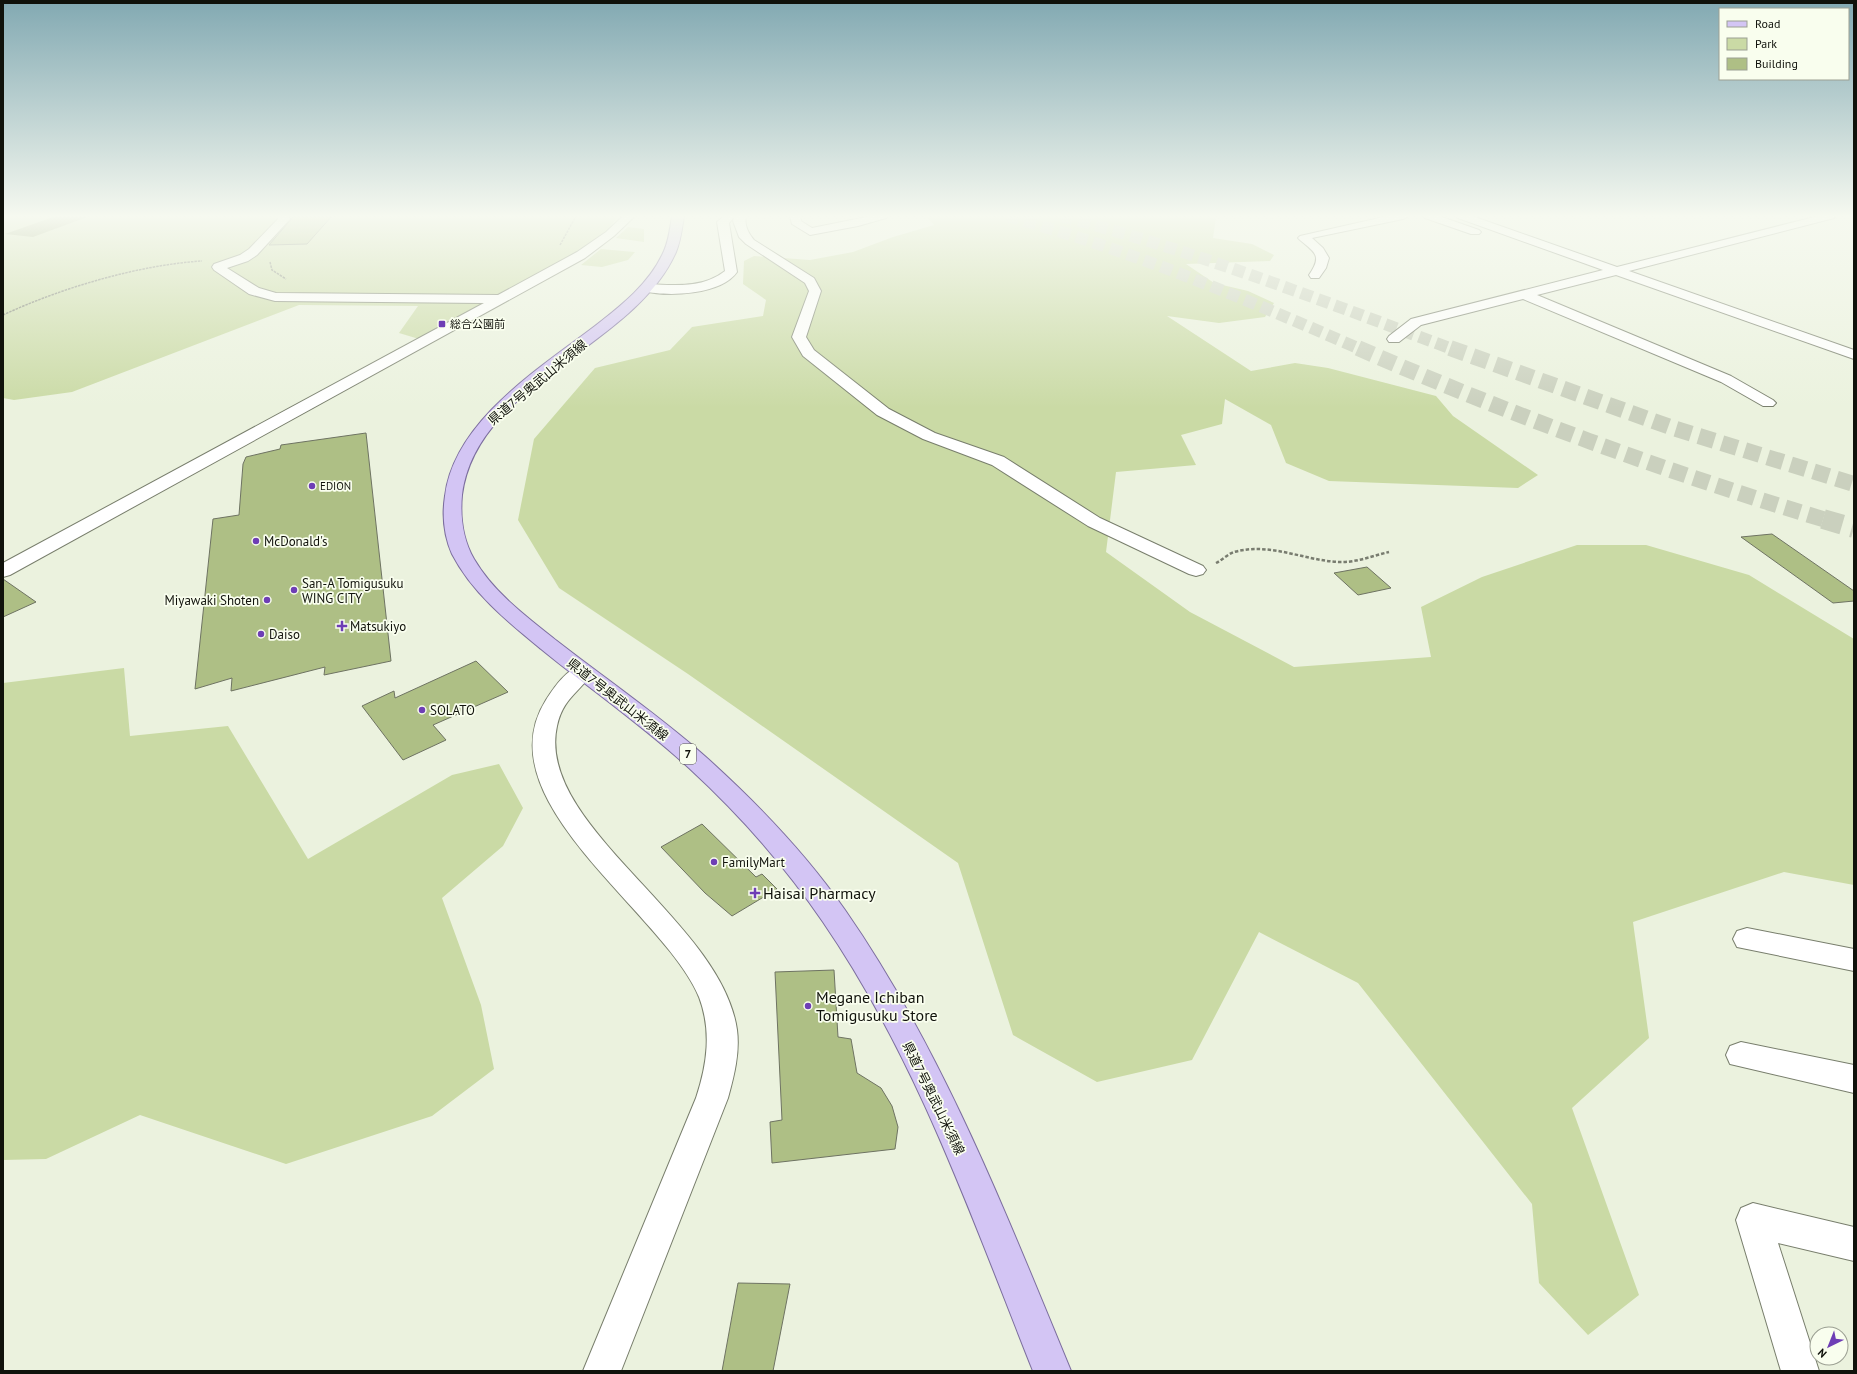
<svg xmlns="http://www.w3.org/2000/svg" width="1857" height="1374" font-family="'PT Sans','Noto Sans JP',sans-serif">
	<rect width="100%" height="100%" fill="#ebf2de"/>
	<!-- green -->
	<g fill="#cadaa5">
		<polygon points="3,216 618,216 605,234 558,264 419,339 399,333 418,306 299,305 72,392 14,400 3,398"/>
		<polygon points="926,216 1212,216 1216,217 1213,238 1252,244 1274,255 1270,261 1186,264 1214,283 1248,291 1274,303 1265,317 1219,323 1167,316 1251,371 1295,363 1328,368 1436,396 1453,416 1538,475 1518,488 1329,481 1286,463 1271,425 1225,399 1222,424 1181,435 1196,465 1116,472 1106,552 1190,612 1294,667 1431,657 1421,607 1482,577 1577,545 1646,545 1749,575 1854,639 1854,885 1784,872 1633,922 1649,1038 1572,1108 1639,1295 1588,1335 1539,1283 1532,1204 1358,983 1259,932 1192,1060 1097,1082 1013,1035 958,863 688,674 559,588 518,520 534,439 595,368 670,350 692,327 763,316 766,300 743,284 744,261 754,256 810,260 853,252 893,237 934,225"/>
		<polygon points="628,227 644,229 644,242 616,238"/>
		<polygon points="601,249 634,252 635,252 628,260 602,267 581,265"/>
		<polygon points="124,668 130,736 228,726 308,859 452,775 499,764 523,808 503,846 442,898 481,1005 494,1069 432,1116 286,1164 140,1115 46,1159 3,1160 3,683"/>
	</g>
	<!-- water -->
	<polygon fill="#899960" points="56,216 90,216 33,237 5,234"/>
	<!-- building -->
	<g fill="#aebf85" stroke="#6e7362">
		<polygon points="294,216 332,216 307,244 269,245"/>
		<polygon points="366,433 391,661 324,675 325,667 231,691 232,678 195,689 213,519 239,515 243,464 246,457 280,449 281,445"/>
		<polygon points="1772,534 1854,591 1854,601 1833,603 1741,537"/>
		<polygon points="1367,567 1391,588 1358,595 1334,573"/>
		<polygon points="3,579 36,602 3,617"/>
		<polygon points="476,661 508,692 433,725 446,740 403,760 362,706 394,691 395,698"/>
		<polygon points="702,824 756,877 762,874 777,889 732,916 705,893 661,847"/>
		<polygon points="834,970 838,1037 851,1039 857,1073 881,1088 892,1106 898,1127 895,1149 772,1163 770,1122 782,1120 775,972"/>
		<polygon points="738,1283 790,1284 773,1371 722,1371"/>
	</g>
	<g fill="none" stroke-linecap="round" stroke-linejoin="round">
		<!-- highway-tunnel-far2 -->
		<g stroke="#cad0be" stroke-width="12" stroke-dasharray="12 6" stroke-linecap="butt">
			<path d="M 1007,216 C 1131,250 1243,298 1360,349"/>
			<path d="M 1061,216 C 1195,251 1323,301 1452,349"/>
		</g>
		<!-- highway-tunnel-far1 -->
		<g stroke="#cad0be" stroke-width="16" stroke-dasharray="16 8" stroke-linecap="butt">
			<path d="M 1358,348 C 1511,415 1666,472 1826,520"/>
			<polyline points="1450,348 1673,428 1854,484"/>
		</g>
		<!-- highway-tunnel -->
		<polyline stroke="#cad0be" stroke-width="20" stroke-dasharray="20 10" stroke-linecap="butt" points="1823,519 1854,528"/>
		<!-- minor casing -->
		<g stroke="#787e6c" stroke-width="2">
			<g id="minor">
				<polygon points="277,216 287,216 290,219 257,255 248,261 227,268 259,288 276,293 498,295 577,252 606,232 623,216 635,216 614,236 585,258 10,575 3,577 3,563 484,303 275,301 249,294 214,270 212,267 214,264 240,255 249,249 278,219"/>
				<path d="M 724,216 L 746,216 C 744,224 748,233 754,240 L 814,278 L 821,291 L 806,337 L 814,350 L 889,409 L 935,433 L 1004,457 L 1100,518 L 1203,566 L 1206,570 L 1203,574 L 1196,576 L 1189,574 L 1088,526 L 992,465 L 923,439 L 877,415 L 803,356 L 792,337 L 809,291 L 805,283 L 746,244 L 739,237 L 733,221 L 735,216 L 729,223 L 737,272 C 721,295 668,297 643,291 L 641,288 L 643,285 L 647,284 C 674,285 702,289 725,271 L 717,222 Z"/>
				<polygon points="790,216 800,216 801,221 812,228 871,216 888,216 886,218 858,226 810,235 792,224"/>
				<path d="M 1388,216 L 1409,216 L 1403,219 L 1312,238 L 1323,248 L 1329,258 L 1326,268 L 1319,278 L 1311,278 L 1309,275 C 1322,256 1316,253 1300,240 L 1298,238 L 1300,236 Z"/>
				<polygon points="1423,216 1439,216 1479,230 1481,232 1479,234 1471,234 1425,218"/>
				<polygon points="1456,216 1472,216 1617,267 1818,216 1835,216 1834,218 1629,271 1854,350 1854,359 1616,275 1537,295 1731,376 1773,400 1776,403 1773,406 1763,406 1721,382 1523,299 1421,325 1399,342 1389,342 1387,339 1389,336 1411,319 1603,270 1458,218"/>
				<path d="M 582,665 L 590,667 L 593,672 C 579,693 563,698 557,726 C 535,826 722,920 737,1030 C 740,1053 734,1076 728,1098 L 621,1371 L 583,1371 L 696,1098 C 707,1065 712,1031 699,997 C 664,912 482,801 546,700 C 555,686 566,670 582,665 Z"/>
				<polygon points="1747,928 1854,949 1854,971 1737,947 1733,939 1737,931"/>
				<polygon points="1741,1042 1854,1065 1854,1093 1730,1064 1726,1055 1730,1046"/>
				<polygon points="1753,1203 1854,1227 1854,1261 1778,1243 1819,1371 1781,1371 1736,1220 1741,1208"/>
			</g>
		</g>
		<!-- major casing -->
		<g stroke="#7c6e9e" stroke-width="2">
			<path id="major" d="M 672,216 L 684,216 C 682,228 681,240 676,252 C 634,348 476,383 462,495 C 460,516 463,540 474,559 C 494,593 527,617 557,641 C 607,680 660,716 707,758 C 758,804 806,854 845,910 C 943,1051 1006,1214 1071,1371 L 1033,1371 C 972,1218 917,1059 823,922 C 785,866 739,814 689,768 C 642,725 590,689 541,649 C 508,622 472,593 452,554 C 444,536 442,515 445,496 C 454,421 540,368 595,326 C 622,305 650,283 664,251 C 669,240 670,228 672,216 Z"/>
		</g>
		<!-- path-far1 -->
		<g stroke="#787c6f" stroke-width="1.5" stroke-dasharray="2.5 1" stroke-linecap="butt">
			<polyline points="560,245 576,216"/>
			<polyline points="270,262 272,270 286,279"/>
			<path d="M 3,315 C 61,288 138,265 202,261"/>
		</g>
		<!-- path -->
		<path stroke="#787c6f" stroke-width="2.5" stroke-dasharray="3.5 2" stroke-linecap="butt" d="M 1216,563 C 1222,560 1228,554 1234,552 C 1269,542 1303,560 1338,562 C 1355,563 1372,556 1389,552"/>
		<!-- minor -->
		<use href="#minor" fill="#fff" fill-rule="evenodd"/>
		<!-- major -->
		<use href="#major" fill="#d3c5f4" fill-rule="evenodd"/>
	</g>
	<!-- sky -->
	<linearGradient id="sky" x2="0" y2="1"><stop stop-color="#82a9b2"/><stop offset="0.53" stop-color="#f6f9f0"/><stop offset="1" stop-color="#f6f9f0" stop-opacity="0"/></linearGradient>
	<rect width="1857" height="408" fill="url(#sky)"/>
	<!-- markers -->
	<g fill="#6e3eb5" stroke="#f9feee" stroke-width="1.5">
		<rect x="438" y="320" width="8" height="8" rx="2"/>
		<circle cx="312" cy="486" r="4"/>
		<circle cx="256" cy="541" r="4"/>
		<circle cx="294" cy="590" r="4"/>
		<circle cx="267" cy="600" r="4"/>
		<path d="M340 620h4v4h4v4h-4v4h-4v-4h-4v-4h4z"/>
		<circle cx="261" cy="634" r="4"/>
		<circle cx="422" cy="710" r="4"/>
		<circle cx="714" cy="862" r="4"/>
		<path d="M753 887h4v4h4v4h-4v4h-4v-4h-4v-4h4z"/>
		<circle cx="808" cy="1006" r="4"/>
	</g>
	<g text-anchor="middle" stroke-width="3.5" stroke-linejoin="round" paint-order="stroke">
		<!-- far-poi labels -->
		<g font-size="11" fill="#10120b" stroke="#f9feee" text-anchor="start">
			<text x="450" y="328">総合公園前</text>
			<text x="320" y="490">EDION</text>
		</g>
		<!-- shield labels -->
		<rect fill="#f9feee" stroke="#56594f" stroke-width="1" x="680" y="744" width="16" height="20" rx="3"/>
		<g font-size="12" font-weight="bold" fill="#10120b">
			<text x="688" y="758">7</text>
		</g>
		<!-- street labels -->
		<g font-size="13" fill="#10120b" stroke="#f9feee">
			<text transform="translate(537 382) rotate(-40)" y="5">県道7号奥武山米須線</text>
			<text transform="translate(618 699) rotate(38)" y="5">県道7号奥武山米須線</text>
			<text transform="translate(934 1098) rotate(64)" y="5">県道7号奥武山米須線</text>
		</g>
		<!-- poi labels -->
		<g font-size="13" fill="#10120b" stroke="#f9feee" text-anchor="start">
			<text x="264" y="546">McDonald's</text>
			<text x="302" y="588">San-A Tomigusuku<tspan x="302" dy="15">WING CITY</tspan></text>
			<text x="259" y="605" text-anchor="end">Miyawaki Shoten</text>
			<text x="350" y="631">Matsukiyo</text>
			<text x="269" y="639">Daiso</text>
			<text x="430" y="715">SOLATO</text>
			<text x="722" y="867">FamilyMart</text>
		</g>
		<!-- near-poi labels -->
		<g font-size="16" fill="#10120b" stroke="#f9feee" text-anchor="start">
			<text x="763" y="899">Haisai Pharmacy</text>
			<text x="816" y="1003">Megane Ichiban<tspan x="816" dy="18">Tomigusuku Store</tspan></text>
		</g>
	</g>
	<!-- border -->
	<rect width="1857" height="1374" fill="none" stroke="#10120b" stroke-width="8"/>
	<!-- legend -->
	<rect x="1719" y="8" width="130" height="72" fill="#f9feee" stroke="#9ca093"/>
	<rect x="1727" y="21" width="20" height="6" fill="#d3c5f4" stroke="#9ca093"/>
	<text x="1755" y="28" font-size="12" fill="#10120b">Road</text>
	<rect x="1727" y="38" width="20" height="12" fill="#cadaa5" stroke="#9ca093"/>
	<text x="1755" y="48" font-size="12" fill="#10120b">Park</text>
	<rect x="1727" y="58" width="20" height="12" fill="#aebf85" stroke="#9ca093"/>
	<text x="1755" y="68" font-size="12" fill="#10120b">Building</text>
	<!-- north arrow -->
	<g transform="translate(1829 1346) rotate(223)"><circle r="19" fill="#f9feee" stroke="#9ca093"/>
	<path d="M0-3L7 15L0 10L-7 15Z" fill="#6e3eb5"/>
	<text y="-6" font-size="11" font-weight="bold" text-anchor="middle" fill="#10120b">N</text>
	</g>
</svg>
